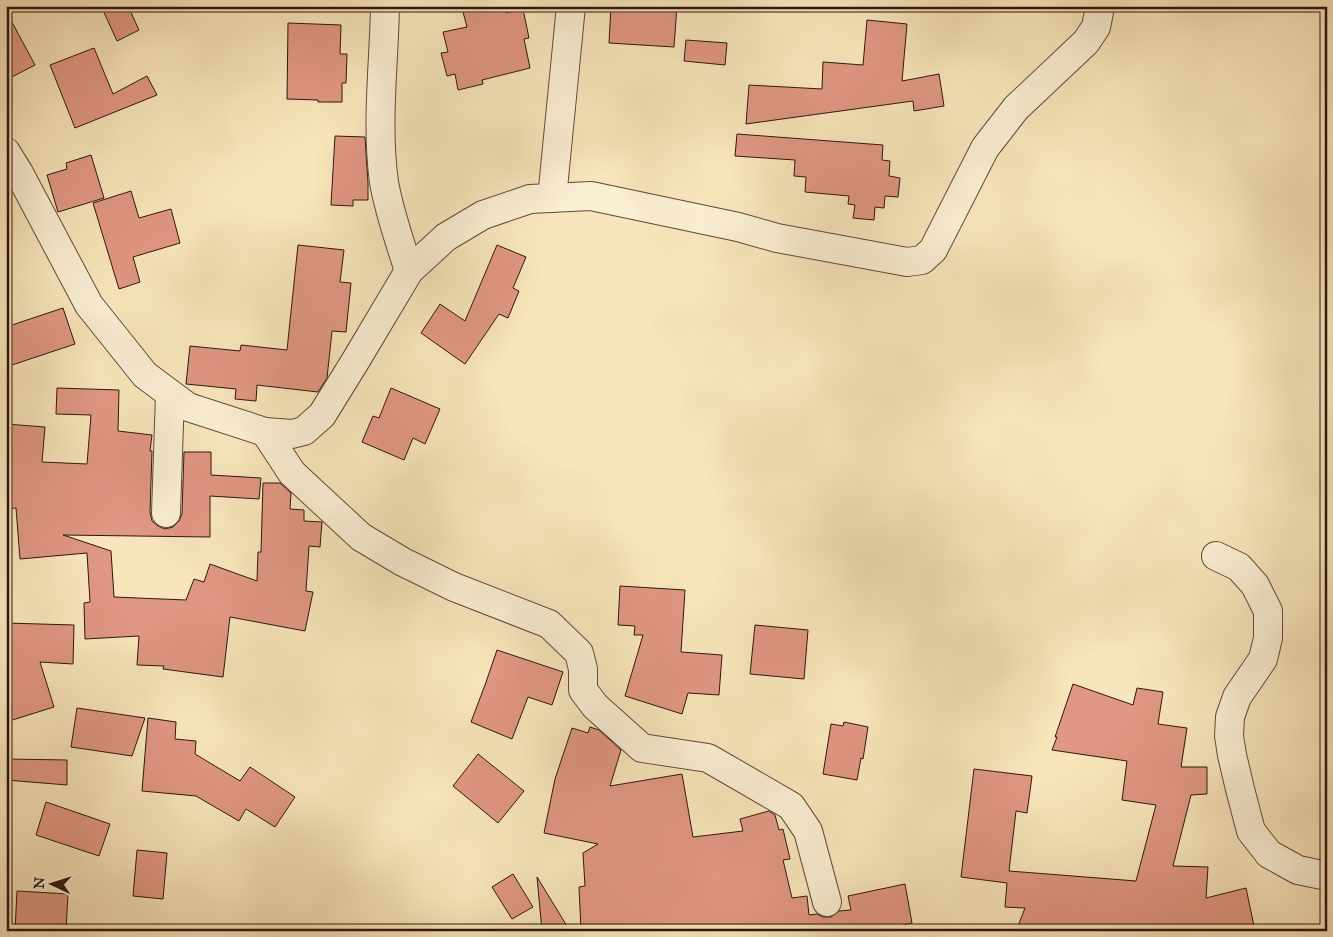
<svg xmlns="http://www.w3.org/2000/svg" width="1333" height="937" font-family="'IM FELL Great Primer',serif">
	<rect width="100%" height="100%" fill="#f8e5bb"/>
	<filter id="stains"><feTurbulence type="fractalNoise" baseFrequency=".004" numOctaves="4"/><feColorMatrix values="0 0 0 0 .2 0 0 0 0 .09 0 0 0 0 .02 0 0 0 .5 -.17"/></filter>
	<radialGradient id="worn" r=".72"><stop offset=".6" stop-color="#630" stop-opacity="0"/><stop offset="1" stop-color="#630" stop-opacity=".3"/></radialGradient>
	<!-- building -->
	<g fill="#e09783" stroke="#2e160d">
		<polygon points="101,6 128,6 139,30 117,41"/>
		<polygon points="486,6 505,6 506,13 523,9 529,38 524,39 530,68 482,80 483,84 458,90 455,74 447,76 441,53 448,52 443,32 467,27 463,12"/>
		<polygon points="611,6 677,6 674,47 609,43"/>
		<polygon points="6,11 35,65 6,80"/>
		<polygon points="867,20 907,24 902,81 939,74 944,106 914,111 913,101 746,124 749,85 822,89 823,62 863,65"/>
		<polygon points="288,23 341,25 340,54 347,54 346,83 342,83 342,102 318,102 318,100 287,99"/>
		<polygon points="686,40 727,43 725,65 684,61"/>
		<polygon points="94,48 113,94 147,76 157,95 75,128 50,65"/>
		<polygon points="737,134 883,145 882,160 890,161 889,176 900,178 898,197 885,196 884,208 875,207 874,220 853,218 855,205 848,204 849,196 805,192 806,177 794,176 795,160 735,156"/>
		<polygon points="335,136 365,137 368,183 368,200 353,200 353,206 331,205"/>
		<polygon points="91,155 104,198 58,212 47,175 67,169 66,163"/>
		<polygon points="131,191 139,218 171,209 180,243 133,257 140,282 119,289 93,203"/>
		<polygon points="298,245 344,250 340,282 351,283 346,332 332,331 327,378 318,392 257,385 256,401 235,399 236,389 186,384 190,346 240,351 241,345 287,350"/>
		<polygon points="497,245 526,257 513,288 519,291 508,318 499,314 465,364 421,333 440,304 465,321"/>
		<polygon points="63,308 75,344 6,367 6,327"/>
		<polygon points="57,388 119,390 118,431 152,435 150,451 152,451 150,512 152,521 158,526 165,529 173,527 179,521 182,514 184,452 211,452 211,475 261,478 259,499 210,496 210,537 63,535 111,551 114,597 186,600 194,579 204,582 210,564 257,581 258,552 261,552 263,483 280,483 291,493 290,509 304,510 304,521 322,522 320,547 309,546 306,591 313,592 305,631 230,617 223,677 163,669 164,666 137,665 139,636 85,639 84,603 90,602 87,553 20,559 16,508 6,509 6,424 45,427 42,462 87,464 91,415 56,414"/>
		<polygon points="391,388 440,409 425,444 413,438 404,460 362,442 373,416 379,418"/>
		<polygon points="620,586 685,590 681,652 722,655 719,695 688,693 682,714 625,696 643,635 634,635 635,626 618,625"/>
		<polygon points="6,623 74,625 73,664 40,662 54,707 6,722"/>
		<polygon points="755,625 808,630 804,679 750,674"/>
		<polygon points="497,650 563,672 552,705 528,697 512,739 471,722 485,685"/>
		<polygon points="1073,684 1133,705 1137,688 1163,692 1158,724 1187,728 1181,767 1207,767 1207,794 1191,795 1173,866 1208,867 1206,898 1246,888 1255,931 1016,931 1025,908 1005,907 1007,883 961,877 974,769 1032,776 1027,813 1016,811 1009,871 1136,881 1156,805 1122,800 1127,761 1052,750 1057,737 1055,737"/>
		<polygon points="77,708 145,718 132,756 71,747"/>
		<polygon points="148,718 176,722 175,739 196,741 195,754 240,781 250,767 295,797 275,827 246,809 239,821 196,796 142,791"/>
		<polygon points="844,722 868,727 863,759 861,758 857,780 823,774 831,724 843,726"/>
		<polygon points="590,727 599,730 621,750 610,786 682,774 693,837 743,831 740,819 769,811 775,815 779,830 783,829 790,859 783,860 792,898 807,896 809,915 817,914 823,917 831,917 839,911 851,910 848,896 905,884 912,923 875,931 581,931 579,887 585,886 583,853 598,844 544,833 555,779 572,728 588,733"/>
		<polygon points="478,754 524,791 498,823 453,786"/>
		<polygon points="6,759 67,760 67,785 6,780"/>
		<polygon points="46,802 110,824 99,856 36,835"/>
		<polygon points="137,850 167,853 163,899 133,896"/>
		<polygon points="513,874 533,907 512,919 492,887"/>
		<polygon points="537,877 570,931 542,931"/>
		<polygon points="17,891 68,894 66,931 15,931"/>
	</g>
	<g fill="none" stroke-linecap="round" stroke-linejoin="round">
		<!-- minor casing -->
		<g stroke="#604a38" stroke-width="30">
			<g id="minor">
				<path d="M 385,6 C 384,64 376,124 384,182 C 389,212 400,242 409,271"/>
				<polyline points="6,152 19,173 89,305 145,375 188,407 265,432 292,434 304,431 322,415 356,360 409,271 446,237 483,215 530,199 591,196 738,227 777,238 907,262 922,260 933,250 985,148 1016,108 1086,42 1096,27 1099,12 1098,6"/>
				<polyline points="552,198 571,6"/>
				<polyline points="265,432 292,473 361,537 403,562 454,587 549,624 579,653 583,669 583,690 595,706 642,748 708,758 791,806 808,831 827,902"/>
				<polyline points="166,513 170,394"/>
				<polyline points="1216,556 1239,567 1255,585 1268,611 1268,638 1263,659 1237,697 1230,717 1229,736 1232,755 1240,789 1251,831 1269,854 1298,870 1327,876"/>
			</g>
		</g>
		<!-- minor -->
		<use href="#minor" stroke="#faeed3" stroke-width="28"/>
	</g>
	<!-- margin -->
	<rect width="1333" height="937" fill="none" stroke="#f8e5bb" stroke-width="25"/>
	<rect x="8" y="8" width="1318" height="922" fill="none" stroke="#2e160d" stroke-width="2.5"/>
	<rect x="12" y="12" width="1308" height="912" fill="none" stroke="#2e160d"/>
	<!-- north arrow -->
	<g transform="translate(52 884) rotate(274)" stroke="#faeed3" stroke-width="4" paint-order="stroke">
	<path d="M0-4L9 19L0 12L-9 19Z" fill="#2e160d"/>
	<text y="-8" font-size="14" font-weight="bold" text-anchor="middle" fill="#2e160d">N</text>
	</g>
	<rect width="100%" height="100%" filter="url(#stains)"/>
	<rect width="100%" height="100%" fill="url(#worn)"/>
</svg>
